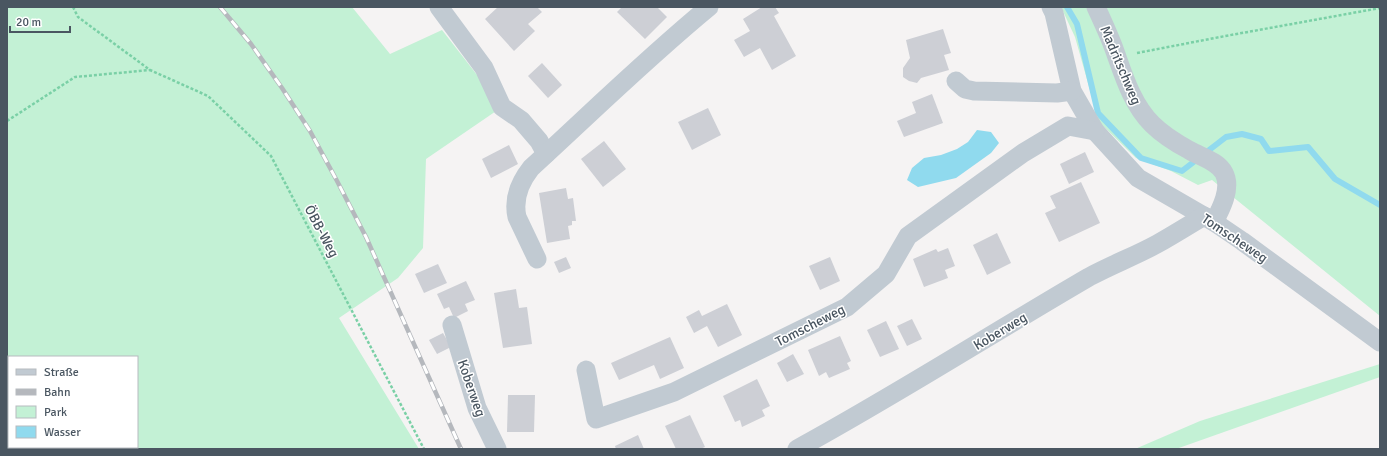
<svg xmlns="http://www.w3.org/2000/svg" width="1387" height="456" font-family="Signika,sans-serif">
	<rect width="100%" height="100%" fill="#f5f3f3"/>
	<!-- green -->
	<g fill="#c3f1d5" fill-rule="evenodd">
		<path d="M 7,7 L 352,7 L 390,54 L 442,30 L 502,107 L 426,159 L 423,248 L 398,278 L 339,318 L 419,449 L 7,449 ZM 9,357 L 137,357 L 137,447 L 9,447 Z"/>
		<polygon points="1061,7 1380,7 1380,316 1212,180 1198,185 1171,171 1136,158 1099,122 1075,37"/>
		<polygon points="1380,364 1380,377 1176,449 1135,449 1200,421"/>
	</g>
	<!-- water -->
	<polygon fill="#90daee" points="977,130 991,132 999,143 991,153 956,178 918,187 907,180 912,168 924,158 941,155 957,149 968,142"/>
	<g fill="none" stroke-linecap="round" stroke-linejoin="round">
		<!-- stream -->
		<polyline stroke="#90daee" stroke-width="6" points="1067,7 1077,24 1098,113 1141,158 1182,171 1226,137 1242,134 1261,139 1269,151 1308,147 1335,179 1380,205"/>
	</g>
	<!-- building -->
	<g fill="#cdcfd5">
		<polygon points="498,7 537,7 542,12 528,24 535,31 514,51 485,19"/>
		<polygon points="622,7 657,7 667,17 645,39 617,12"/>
		<polygon points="762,7 775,7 779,13 774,16 796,56 772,70 760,48 744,57 734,40 750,31 743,19"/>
		<polygon points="943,29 951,53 944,55 949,70 921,78 917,83 909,81 903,77 903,68 910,58 906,40"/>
		<polygon points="542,63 562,85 548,98 528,76"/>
		<polygon points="932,94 943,123 904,137 897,121 916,113 912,102"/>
		<polygon points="708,108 721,135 692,150 678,122"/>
		<polygon points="604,141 626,169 603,187 581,159"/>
		<polygon points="509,145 518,164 491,178 482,159"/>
		<polygon points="1085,152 1094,172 1069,184 1060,164"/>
		<polygon points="1081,182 1100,223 1059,242 1045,213 1056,208 1050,196"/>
		<polygon points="566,188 568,199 573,198 576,221 572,221 572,225 568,226 570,239 547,243 539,193"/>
		<polygon points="997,233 1011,263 987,275 973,245"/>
		<polygon points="948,248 955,266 945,270 948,278 924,287 913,259 936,249 938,252"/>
		<polygon points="566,257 571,268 559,273 554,262"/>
		<polygon points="830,257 840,281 820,290 809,266"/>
		<polygon points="438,264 447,283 424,293 415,274"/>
		<polygon points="466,281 475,300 465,304 468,311 454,318 449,307 444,309 437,294"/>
		<polygon points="516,289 519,308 527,307 532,344 503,348 494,293"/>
		<polygon points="727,304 742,335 718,347 707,326 694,333 686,317 699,310 702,316"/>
		<polygon points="912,319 922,339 907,346 897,326"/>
		<polygon points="886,321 899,349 880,357 867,330"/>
		<polygon points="443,333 451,347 437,354 429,340"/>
		<polygon points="840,336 851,361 847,363 850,369 829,378 826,372 819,376 808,350"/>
		<polygon points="670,337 684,368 660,379 654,365 619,380 611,363"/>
		<polygon points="793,354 804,374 787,382 777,363"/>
		<polygon points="757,379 770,406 762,410 765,416 742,427 740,420 735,422 723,396"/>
		<polygon points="508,395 535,395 534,432 507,432"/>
		<polygon points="690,415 705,447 700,449 676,449 665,426"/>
		<polygon points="638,435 644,449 616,449 615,446"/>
	</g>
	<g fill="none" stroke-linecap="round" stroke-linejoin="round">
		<!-- path -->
		<g stroke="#7ad0a6" stroke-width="2.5" stroke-dasharray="3 2" stroke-linecap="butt">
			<polyline points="73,7 78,17 150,70 208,96 271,156 424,449"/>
			<polyline points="1137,53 1220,37 1380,8"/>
			<polyline points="7,121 75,77 150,70"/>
		</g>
		<!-- minor -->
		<g stroke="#c1cad2" stroke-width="19">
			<polyline points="439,7 484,68 502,107 521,120 539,141 546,154"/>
			<polyline points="1051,7 1054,13 1072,91 1095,131 1138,178 1214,222 1242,241 1380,342"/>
			<path d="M 1096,7 C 1102,20 1108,33 1113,46 C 1123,73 1131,103 1152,124 C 1163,135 1176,143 1189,150 C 1201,157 1218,161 1224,173 C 1232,188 1221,209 1214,222"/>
			<polyline points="956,81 965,89 974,91 1057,93 1072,91"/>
			<path d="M 537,259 L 517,217 C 513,199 520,182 531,168 C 590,114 647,58 709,7"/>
			<polyline points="452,325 477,408 497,449"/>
			<polyline points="586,370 596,419 674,392 847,307 886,274 908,236 1023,153 1068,126 1095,131"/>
			<path d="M 797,449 C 896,395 991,334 1089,277 C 1111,265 1135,256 1157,244 C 1173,235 1189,225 1204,216"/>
		</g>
		<!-- rail casing -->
		<g stroke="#b5b8bd" stroke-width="4.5">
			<polyline id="rail" points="220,7 251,44 282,88 310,131 336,179 366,237 461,449"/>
		</g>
		<!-- rail -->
		<use href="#rail" stroke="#fff" stroke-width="3" stroke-dasharray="9" stroke-linecap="butt"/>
	</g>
	<g text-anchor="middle" stroke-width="3" stroke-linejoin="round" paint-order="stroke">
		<!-- street labels -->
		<g font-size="14" fill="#4a5661" stroke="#fff">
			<text transform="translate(1121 65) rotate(67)" y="5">Madritschweg</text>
			<text transform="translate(322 231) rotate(62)" y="5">ÖBB-Weg</text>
			<text transform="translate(1235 238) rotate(34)" y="5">Tomscheweg</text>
			<text transform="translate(810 325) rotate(-27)" y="5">Tomscheweg</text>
			<text transform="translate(1000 331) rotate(-31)" y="5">Koberweg</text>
			<text transform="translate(472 388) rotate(71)" y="5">Koberweg</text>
		</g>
	</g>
	<!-- border -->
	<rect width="1387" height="456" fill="none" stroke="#4a5661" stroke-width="16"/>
	<!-- legend -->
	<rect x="8" y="356" width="130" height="92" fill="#ffffff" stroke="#b7bbc0"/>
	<rect x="16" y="369" width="20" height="6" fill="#c1cad2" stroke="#b7bbc0"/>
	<text x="44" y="376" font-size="12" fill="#4a5661">Straße</text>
	<rect x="16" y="389" width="20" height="6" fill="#b5b8bd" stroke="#b7bbc0"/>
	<text x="44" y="396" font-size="12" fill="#4a5661">Bahn</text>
	<rect x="16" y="406" width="20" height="12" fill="#c3f1d5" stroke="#b7bbc0"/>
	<text x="44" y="416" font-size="12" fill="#4a5661">Park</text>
	<rect x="16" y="426" width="20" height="12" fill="#90daee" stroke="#b7bbc0"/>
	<text x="44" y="436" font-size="12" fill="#4a5661">Wasser</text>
	<!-- scale -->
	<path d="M10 26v6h60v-6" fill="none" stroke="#4a5661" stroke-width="2"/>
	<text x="16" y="26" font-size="12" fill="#4a5661" stroke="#ffffff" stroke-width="3" paint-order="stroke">20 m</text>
</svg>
